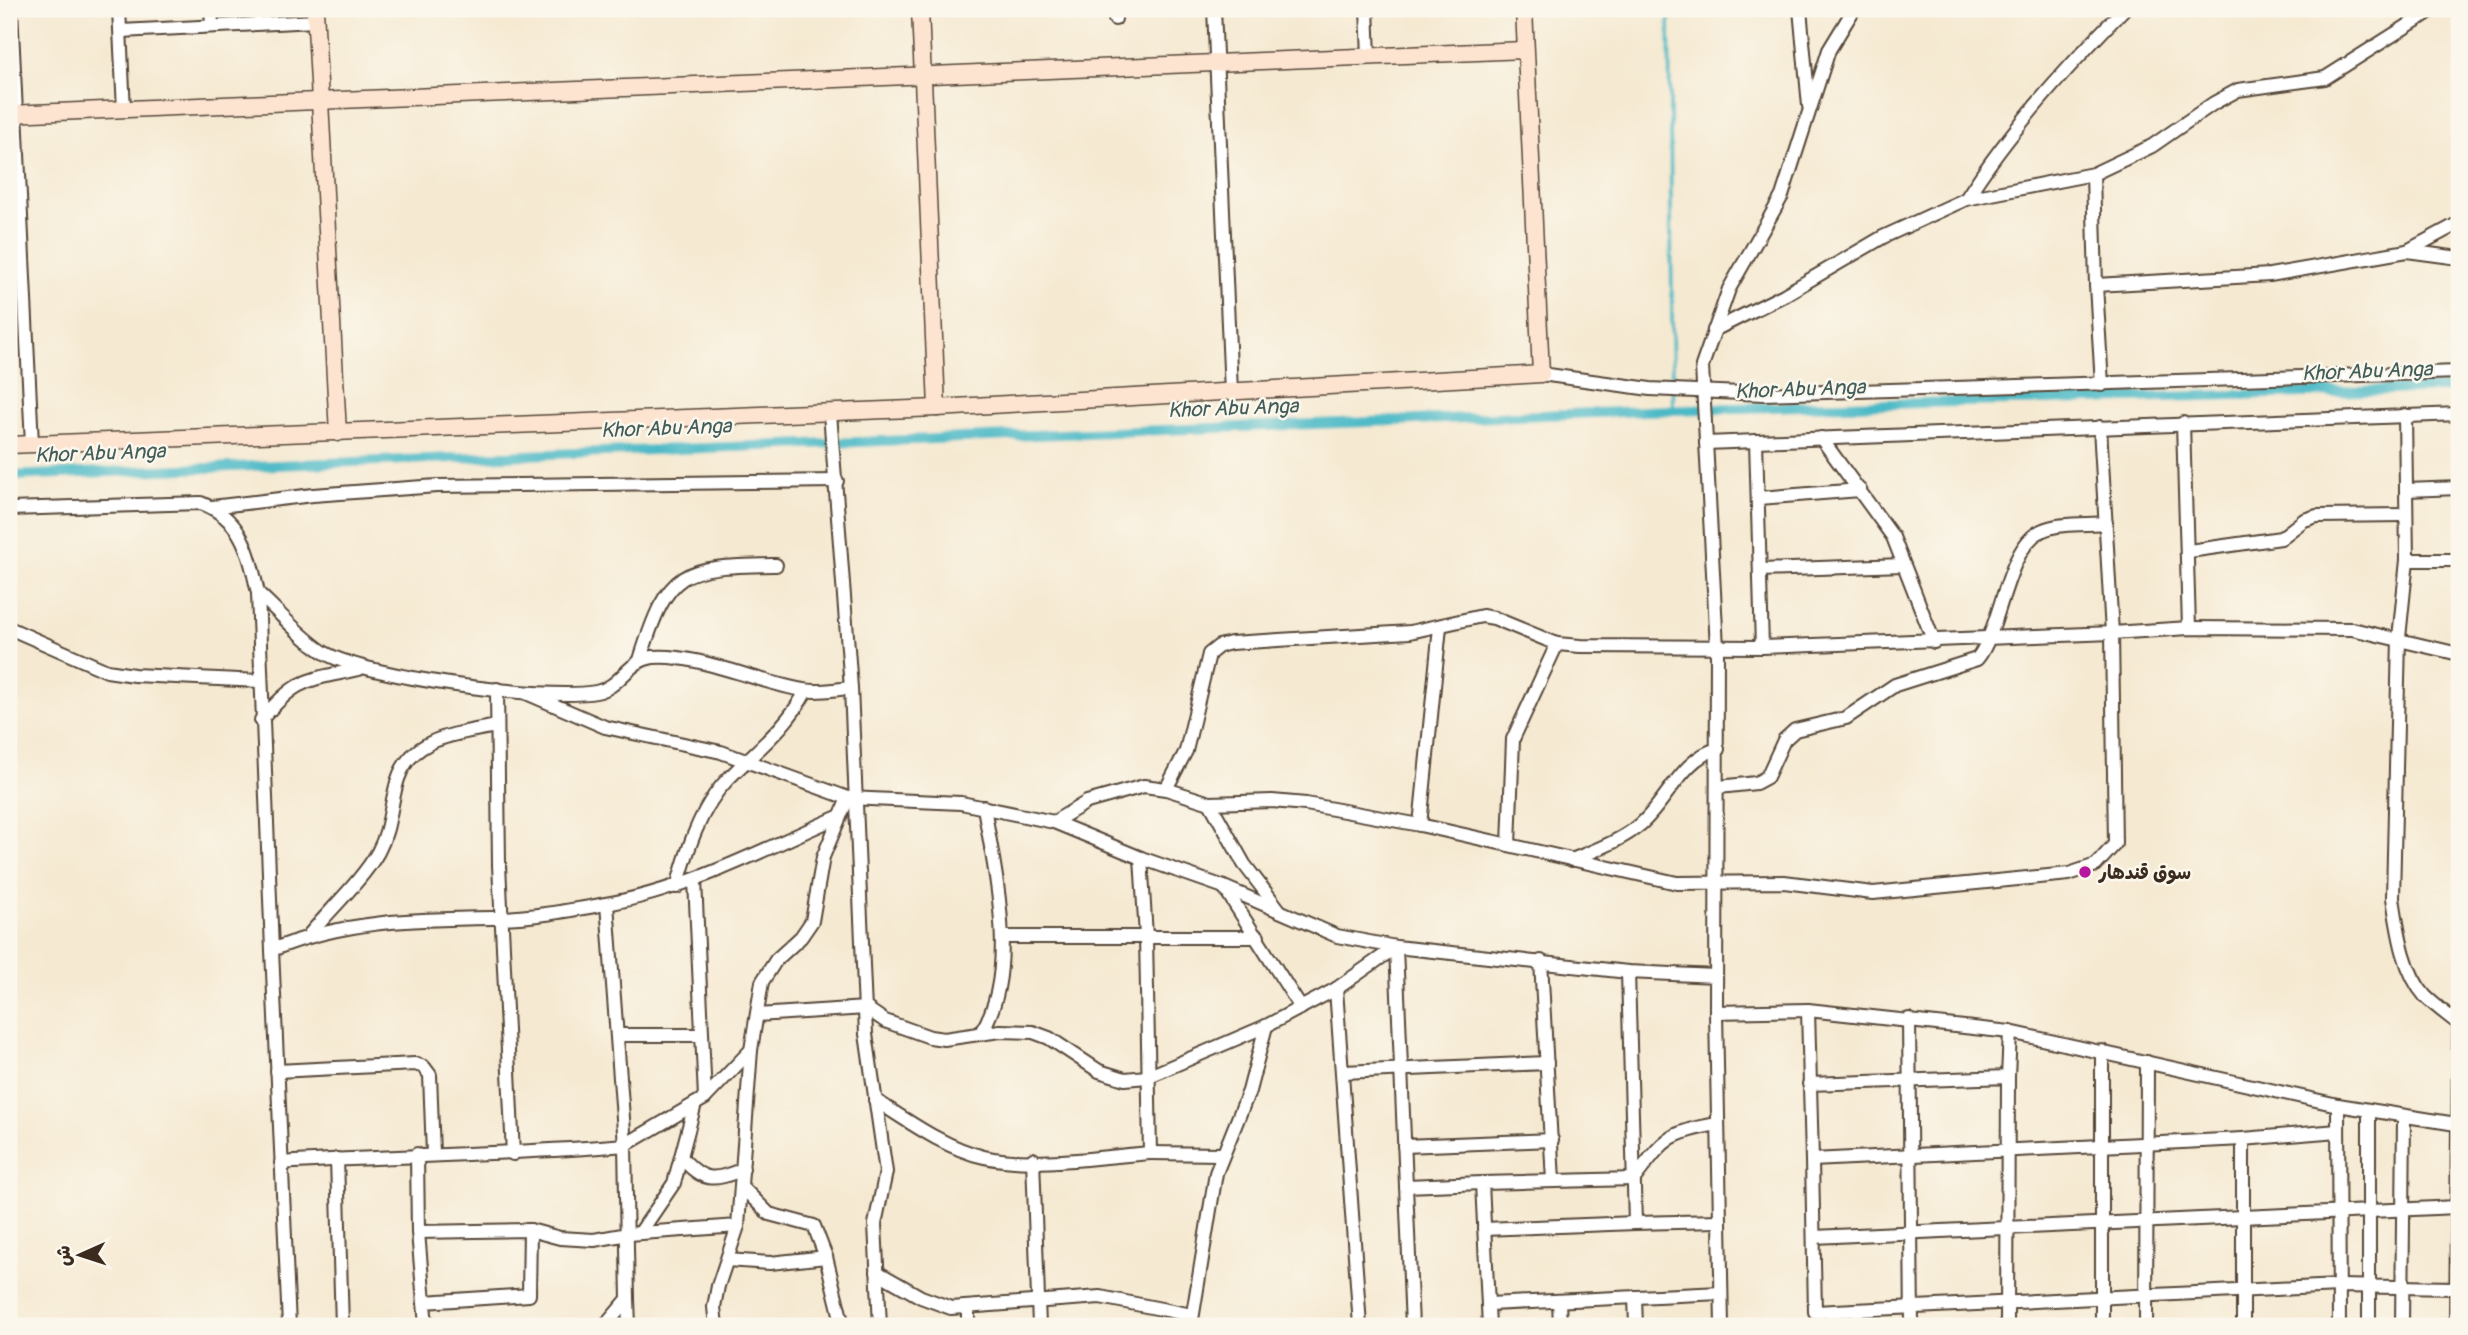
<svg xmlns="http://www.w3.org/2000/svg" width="2468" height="1335" font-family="Pangolin,'Playpen Sans Arabic',sans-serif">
	<rect width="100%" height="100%" fill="#fbf7ec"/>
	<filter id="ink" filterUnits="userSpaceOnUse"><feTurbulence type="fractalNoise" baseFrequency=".0143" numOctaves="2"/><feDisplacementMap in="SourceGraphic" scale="14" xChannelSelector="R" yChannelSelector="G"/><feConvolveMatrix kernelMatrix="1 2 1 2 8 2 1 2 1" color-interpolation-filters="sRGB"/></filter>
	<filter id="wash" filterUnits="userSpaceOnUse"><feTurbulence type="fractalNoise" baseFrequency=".00686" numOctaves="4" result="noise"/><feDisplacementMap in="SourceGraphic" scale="28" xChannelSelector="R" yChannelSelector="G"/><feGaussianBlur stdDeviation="1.57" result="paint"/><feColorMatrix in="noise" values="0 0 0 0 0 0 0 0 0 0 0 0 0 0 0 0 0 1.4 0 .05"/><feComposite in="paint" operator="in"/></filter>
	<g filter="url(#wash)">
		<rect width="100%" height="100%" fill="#f5e9d1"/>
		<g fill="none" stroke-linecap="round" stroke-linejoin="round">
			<!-- stream -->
			<polyline stroke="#4cb9c6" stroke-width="3.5" points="1669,9 1673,410"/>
			<!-- canal -->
			<path stroke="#4cb9c6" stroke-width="10" d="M 9,476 C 563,454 1117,430 1671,410 C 1934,401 2197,399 2459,387"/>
		</g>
	</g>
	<g filter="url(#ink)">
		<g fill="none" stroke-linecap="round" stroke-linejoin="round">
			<!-- street casing -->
			<g stroke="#574739" stroke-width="16">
				<g id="street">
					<polyline points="11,9 32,444"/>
					<polyline points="119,9 124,110"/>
					<polyline points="211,9 212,25"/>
					<polyline points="1115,9 1115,19"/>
					<polyline points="1214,9 1231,392"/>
					<polyline points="1367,9 1369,56"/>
					<polyline points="1800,9 1809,106"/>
					<polyline points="121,31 316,21"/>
					<polyline points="2093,174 2096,285 2270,275 2407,251 2459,258"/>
					<path d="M 1966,199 C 2006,135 2071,63 2124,9"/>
					<polyline points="2407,251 2459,223"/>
					<polyline points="2096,285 2102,385"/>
					<polyline points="1714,330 1784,295 1883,237 1966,199 2093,174 2152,146 2214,103 2238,90 2325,78 2434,9"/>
					<polyline points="1541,374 1650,389 1764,394 2459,372"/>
					<polyline points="830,413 851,688 866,1034 886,1172 875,1224 880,1326"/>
					<path d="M 2405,415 L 2407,560 L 2399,638 L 2393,898 C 2398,930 2403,971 2425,996 C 2435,1006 2448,1015 2459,1024"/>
					<polyline points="2183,423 2189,628"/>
					<polyline points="1821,438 1893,537 1934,642"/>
					<polyline points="1756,441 1762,647"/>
					<polyline points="1706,443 2459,414"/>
					<polyline points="2406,490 2459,488"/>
					<polyline points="1759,498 1860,490"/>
					<polyline points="212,507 313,495 437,486 837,481"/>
					<path d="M 9,509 L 201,503 C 243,519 249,553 258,593 L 272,950 C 346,919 422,919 500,918 C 535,917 572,910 606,904 C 687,890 762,850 838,817"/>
					<polyline points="2189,551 2281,538 2304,520 2317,516 2406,515"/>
					<polyline points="2407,560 2459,560"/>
					<polyline points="1761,570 1903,565"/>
					<path d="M 258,593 C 279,612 301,638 325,653 C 368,678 546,701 596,692 C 620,688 628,660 653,657 C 696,653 759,683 803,690 C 818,693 836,689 851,688"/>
					<polyline points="9,628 107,671 134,675 260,681"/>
					<path d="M 640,660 C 669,566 682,567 776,565"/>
					<polyline points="497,689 499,865 513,1154"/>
					<polyline points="526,693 605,727 721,752 848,798 961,803 1054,822 1141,858 1224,887 1337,936 1396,947 1406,1186 1482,1183"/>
					<path d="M 261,720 C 298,677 305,681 359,669"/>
					<path d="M 1719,787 L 1756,783 L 1767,777 L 1784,740 L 1795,730 L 1846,718 L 1895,685 L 1977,659 C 2001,630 2006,548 2041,531 C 2059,522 2087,525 2106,523"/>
					<polyline points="1166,789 1186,751 1209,654 1219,646 1231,643 1410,632 1482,616 1494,618 1557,644 1580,646 1762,647 2112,633 2100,427"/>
					<polyline points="1210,803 1244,864 1280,911"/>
					<polyline points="1054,822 1087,802 1144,786 1166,789 1210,803 1272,801 1306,804 1420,825 1677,883 1784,882 1873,893 2069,874 2096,865 2115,844 2112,633 2189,628 2352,629 2459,654"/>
					<polyline points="1420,825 1440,627"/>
					<polyline points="1509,845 1513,739 1557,644"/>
					<path d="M 1572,860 C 1595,850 1621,841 1641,824 C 1667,801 1683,757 1718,749"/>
					<polyline points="695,880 705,1098"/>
					<path d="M 677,887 C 687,851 700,808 727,780 C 756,750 786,729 806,691"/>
					<polyline points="1224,887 1301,1008"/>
					<polyline points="607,904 625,1145 705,1098 751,1050 762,982 776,960 801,937 812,921 823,857 848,798"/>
					<path d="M 309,935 C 330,910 363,879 378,852 C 391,828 390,804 398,779 C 412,736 459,734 496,726"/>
					<polyline points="1002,937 1258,937"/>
					<polyline points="272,950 289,1326"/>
					<polyline points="1541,961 1553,1181"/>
					<polyline points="1628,972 1635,1223 1719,1221"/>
					<polyline points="1336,989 1360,1326"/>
					<polyline points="1808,1010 2010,1032 2338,1105 2456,1124"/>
					<polyline points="1716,1012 1808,1010 1812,1160 2243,1139"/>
					<polyline points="757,1015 866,1008 885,1021 930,1037 944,1039 1000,1031 1033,1032 1049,1038 1099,1071 1125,1079 1147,1077 1266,1026 1336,989 1396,947 1628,972 1716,976"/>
					<polyline points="1909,1019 1912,1326"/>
					<path d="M 980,1034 C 1020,974 995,874 984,807"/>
					<polyline points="618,1035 702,1035"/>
					<polyline points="277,1071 415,1064 424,1067 430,1075 433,1154"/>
					<polyline points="1343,1072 1547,1063"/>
					<polyline points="2008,1077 2010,1032"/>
					<polyline points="1809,1084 2008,1077 2007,1326"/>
					<path d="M 875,1100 C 908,1121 945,1148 984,1157 C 1033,1168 1100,1157 1150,1153 L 1146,936 L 1141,858"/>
					<polyline points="2338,1105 2339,1326"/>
					<polyline points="2369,1111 2369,1326"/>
					<polyline points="1404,1146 1552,1140"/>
					<polyline points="1150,1153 1221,1154"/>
					<polyline points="417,1154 418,1232 530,1230 560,1238 594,1240 628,1234 738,1226"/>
					<path d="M 681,1157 C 703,1182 713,1182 743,1169"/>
					<polyline points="337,1159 342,1326"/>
					<polyline points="1033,1159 1039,1326"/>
					<polyline points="1812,1160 1815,1312 2338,1286 2456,1288"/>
					<path d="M 281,1163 C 396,1155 510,1155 625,1145 L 628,1299 L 605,1326"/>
					<path d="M 1634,1179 C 1665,1139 1666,1133 1717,1124"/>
					<polyline points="1406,1186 1412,1326"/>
					<polyline points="742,1187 769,1214 814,1226 826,1257 843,1326"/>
					<polyline points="1484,1229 1635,1223"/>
					<polyline points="418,1232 426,1326"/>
					<polyline points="640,1233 674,1183 695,1104"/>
					<polyline points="1814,1237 2457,1207"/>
					<polyline points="727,1260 770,1263 826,1257"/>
					<polyline points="877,1272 921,1297 951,1308 1100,1297 1192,1315"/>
					<polyline points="1635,1297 1636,1326"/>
					<polyline points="628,1299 629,1326"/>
					<polyline points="1559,1301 1560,1326"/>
					<polyline points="424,1302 529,1295 530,1230"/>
					<polyline points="1489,1304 1721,1293"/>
					<polyline points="968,1308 968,1326"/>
					<polyline points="716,1326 714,1307 718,1286 738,1226 751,1050"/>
					<polyline points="1191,1326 1216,1173 1249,1091 1266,1026"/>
					<polyline points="1489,1326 1482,1183 1634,1179"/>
					<polyline points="1722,1326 1716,1012 1717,648 1702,366 1729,289 1782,196 1829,50 1854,9"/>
					<polyline points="2102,1326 2102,1051"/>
					<polyline points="2146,1326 2147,1062"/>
					<polyline points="2243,1326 2243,1139 2338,1131"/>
					<polyline points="2402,1326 2404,1117"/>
					<polyline points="2456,1326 2459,1023"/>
				</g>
			</g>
			<!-- secondary casing -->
			<g stroke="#574739" stroke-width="19">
				<g id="secondary">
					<polyline points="315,9 338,433"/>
					<polyline points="920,9 937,408"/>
					<polyline points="9,114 1525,50"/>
					<polyline points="9,445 937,408 1541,374 1524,9"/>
				</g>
			</g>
			<!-- street -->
			<use href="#street" stroke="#fff" stroke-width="12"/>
			<!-- secondary -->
			<use href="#secondary" stroke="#fde4d1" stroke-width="16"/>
		</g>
	</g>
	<!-- markers -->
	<circle fill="#b5179e" stroke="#fbf7ec" stroke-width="2.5" cx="2085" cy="872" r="7"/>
	<g text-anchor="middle" stroke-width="5" stroke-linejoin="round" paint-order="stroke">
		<!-- poi labels -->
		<g font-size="19" font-weight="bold" fill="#3b2a1e" stroke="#fbf7ec" text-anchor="start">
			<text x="2099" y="879">سوق قندهار</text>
		</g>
		<!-- water labels -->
		<g font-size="21" font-style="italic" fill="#415c59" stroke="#fbf7ec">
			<text transform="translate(2367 371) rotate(-2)" y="7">Khor Abu Anga</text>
			<text transform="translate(1800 389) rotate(-2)" y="7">Khor Abu Anga</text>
			<text transform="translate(1233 408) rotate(-2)" y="7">Khor Abu Anga</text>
			<text transform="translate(666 428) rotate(-2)" y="7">Khor Abu Anga</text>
			<text transform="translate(100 453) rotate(-2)" y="7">Khor Abu Anga</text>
		</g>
	</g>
	<!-- margin -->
	<rect width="2468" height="1335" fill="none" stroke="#fbf7ec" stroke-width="35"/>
	<!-- north arrow -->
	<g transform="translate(80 1255) rotate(267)" stroke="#fbf7ec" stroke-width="5" paint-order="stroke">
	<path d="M0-5L12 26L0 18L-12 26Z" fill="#3b2a1e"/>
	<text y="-10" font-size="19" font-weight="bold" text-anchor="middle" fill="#3b2a1e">ش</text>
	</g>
</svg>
